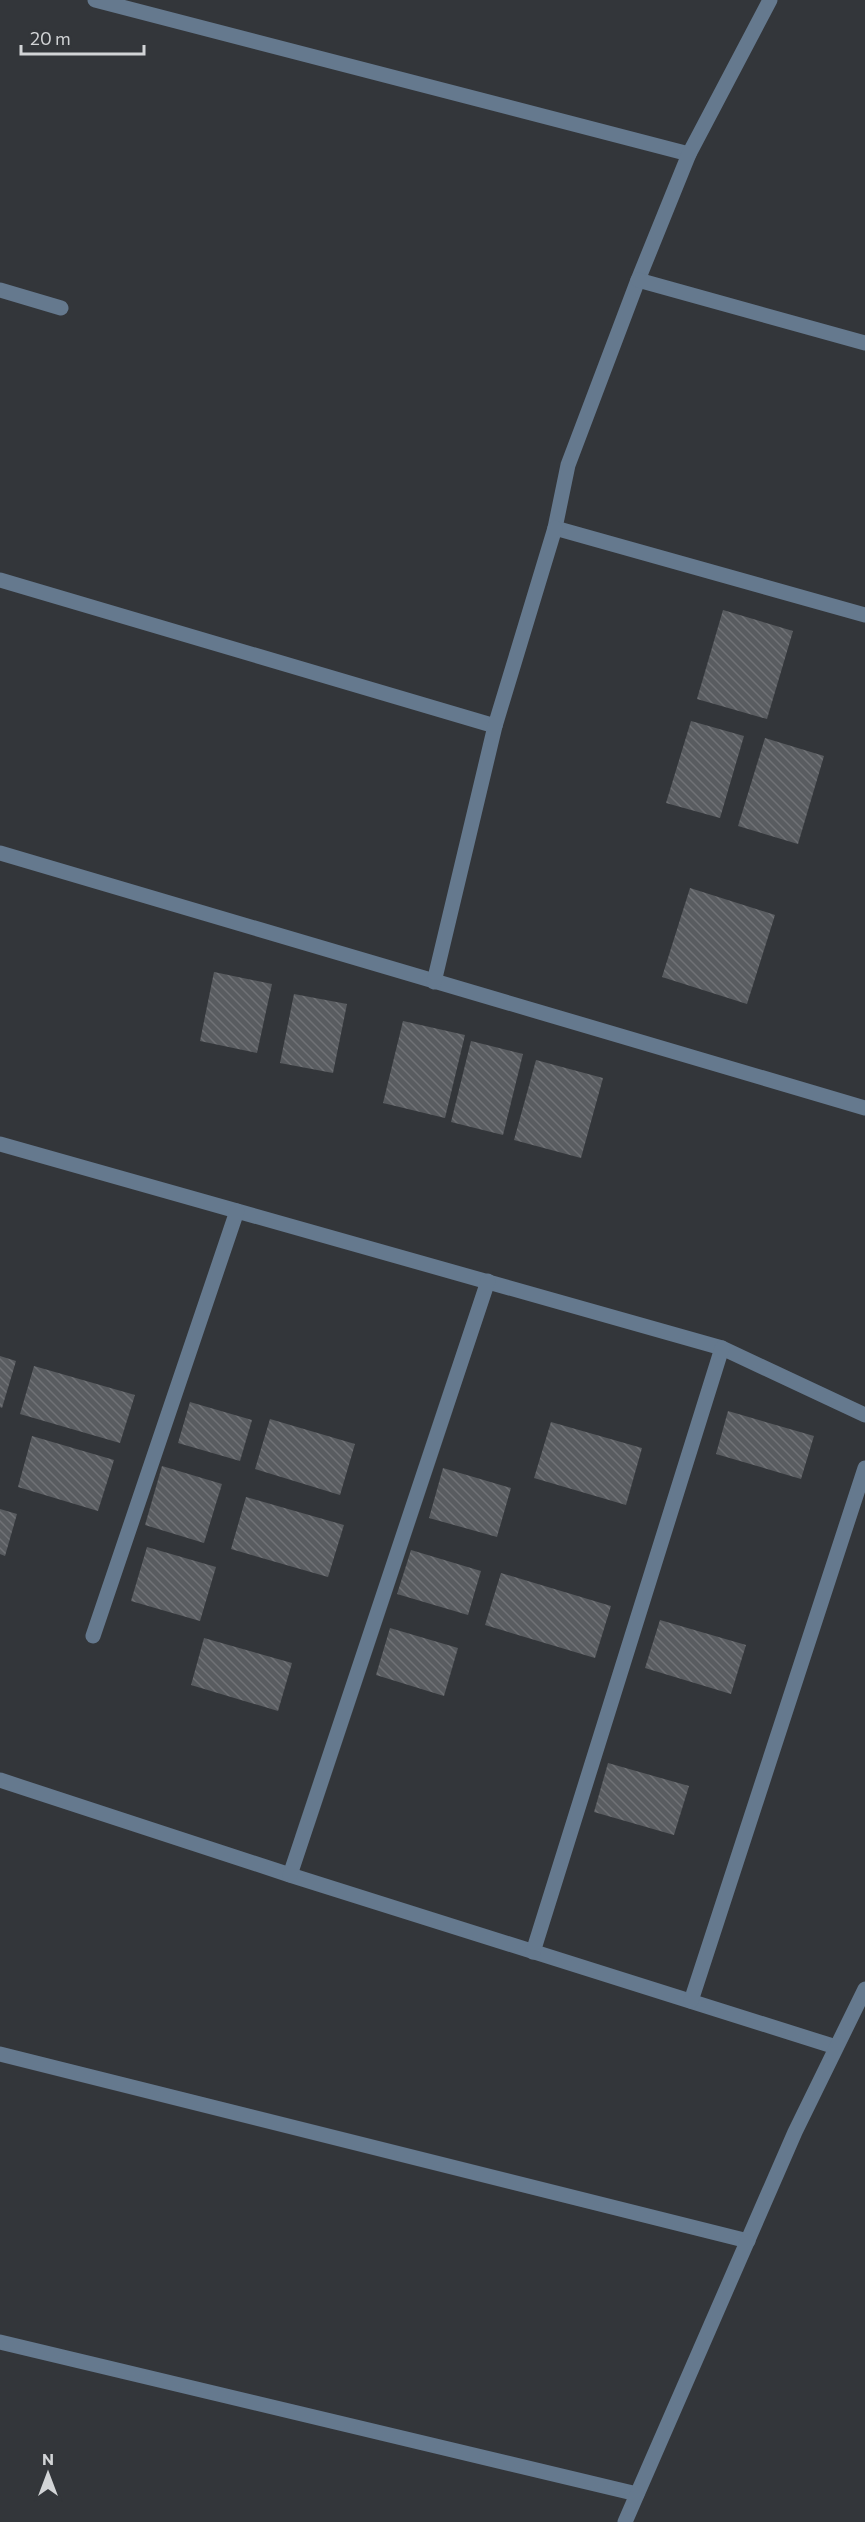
<svg xmlns="http://www.w3.org/2000/svg" width="865" height="2522" font-family="Commissioner,sans-serif">
	<defs>
		<pattern id="building-back-hatch" width="6" height="6" patternUnits="userSpaceOnUse" patternTransform="scale(1.5)"><rect width="6" height="6" fill="#595c60"/><path d="M-1 5l2 2M0 0l6 6M5-1l2 2" fill="none" stroke="#707276"/></pattern>
	</defs>
	<rect width="100%" height="100%" fill="#33363a"/>
	<!-- building -->
	<g fill="url(#building-back-hatch)">
		<polygon points="723,610 793,631 767,719 697,699"/>
		<polygon points="691,721 744,736 720,818 666,803"/>
		<polygon points="765,738 824,756 798,844 738,826"/>
		<polygon points="690,888 775,915 747,1004 662,977"/>
		<polygon points="214,972 272,984 257,1053 200,1041"/>
		<polygon points="294,994 347,1004 333,1073 280,1063"/>
		<polygon points="403,1021 465,1035 445,1118 383,1103"/>
		<polygon points="471,1041 523,1054 503,1135 451,1122"/>
		<polygon points="536,1060 603,1078 581,1158 514,1140"/>
		<polygon points="0,1356 16,1361 2,1408 0,1407"/>
		<polygon points="34,1366 135,1395 120,1443 20,1414"/>
		<polygon points="190,1402 252,1420 240,1461 178,1443"/>
		<polygon points="728,1411 814,1436 801,1479 716,1454"/>
		<polygon points="270,1419 355,1444 340,1495 255,1469"/>
		<polygon points="551,1422 642,1448 626,1505 534,1478"/>
		<polygon points="32,1436 114,1460 98,1511 18,1487"/>
		<polygon points="162,1466 222,1484 204,1543 145,1525"/>
		<polygon points="443,1468 511,1488 497,1537 429,1518"/>
		<polygon points="246,1497 344,1525 328,1577 231,1549"/>
		<polygon points="0,1509 17,1514 5,1556 0,1554"/>
		<polygon points="147,1547 216,1567 200,1621 131,1601"/>
		<polygon points="411,1550 481,1571 468,1615 397,1594"/>
		<polygon points="501,1573 611,1606 595,1658 485,1625"/>
		<polygon points="660,1620 746,1645 731,1694 645,1668"/>
		<polygon points="390,1628 458,1648 444,1696 376,1675"/>
		<polygon points="204,1638 292,1663 278,1711 191,1685"/>
		<polygon points="608,1763 689,1786 674,1835 594,1812"/>
	</g>
	<g fill="none" stroke-linecap="round" stroke-linejoin="round">
		<!-- minor -->
		<g stroke="#65798e" stroke-width="15">
			<polyline points="95,0 689,154"/>
			<polyline points="770,0 689,154 638,280 568,465 555,528 865,615"/>
			<polyline points="638,280 865,343"/>
			<polyline points="0,290 61,308"/>
			<polyline points="0,580 495,726"/>
			<polyline points="0,853 865,1108"/>
			<polyline points="434,982 495,726 555,528"/>
			<polyline points="0,1144 722,1348 865,1415"/>
			<polyline points="93,1636 237,1211"/>
			<polyline points="0,1780 290,1875 836,2047"/>
			<polyline points="290,1875 488,1281"/>
			<polyline points="533,1952 722,1348"/>
			<polyline points="691,2001 865,1468"/>
			<polyline points="0,2054 748,2241"/>
			<polyline points="0,2342 637,2494"/>
			<polyline points="625,2522 795,2132 865,1989"/>
		</g>
	</g>
	<!-- north arrow -->
	<g transform="translate(48 2474)" stroke="#33363a" stroke-width="4.5" paint-order="stroke">
	<path d="M0-4.5L10 22L0 15L-10 22Z" fill="#d2d4d6"/>
	<text y="-9" font-size="16" font-weight="bold" text-anchor="middle" fill="#d2d4d6">N</text>
	</g>
	<!-- scale -->
	<path d="M21 45v9h123v-9" fill="none" stroke="#d2d4d6" stroke-width="3"/>
	<text x="30" y="45" font-size="18" fill="#d2d4d6" stroke="#33363a" stroke-width="4.5" paint-order="stroke">20 m</text>
</svg>
